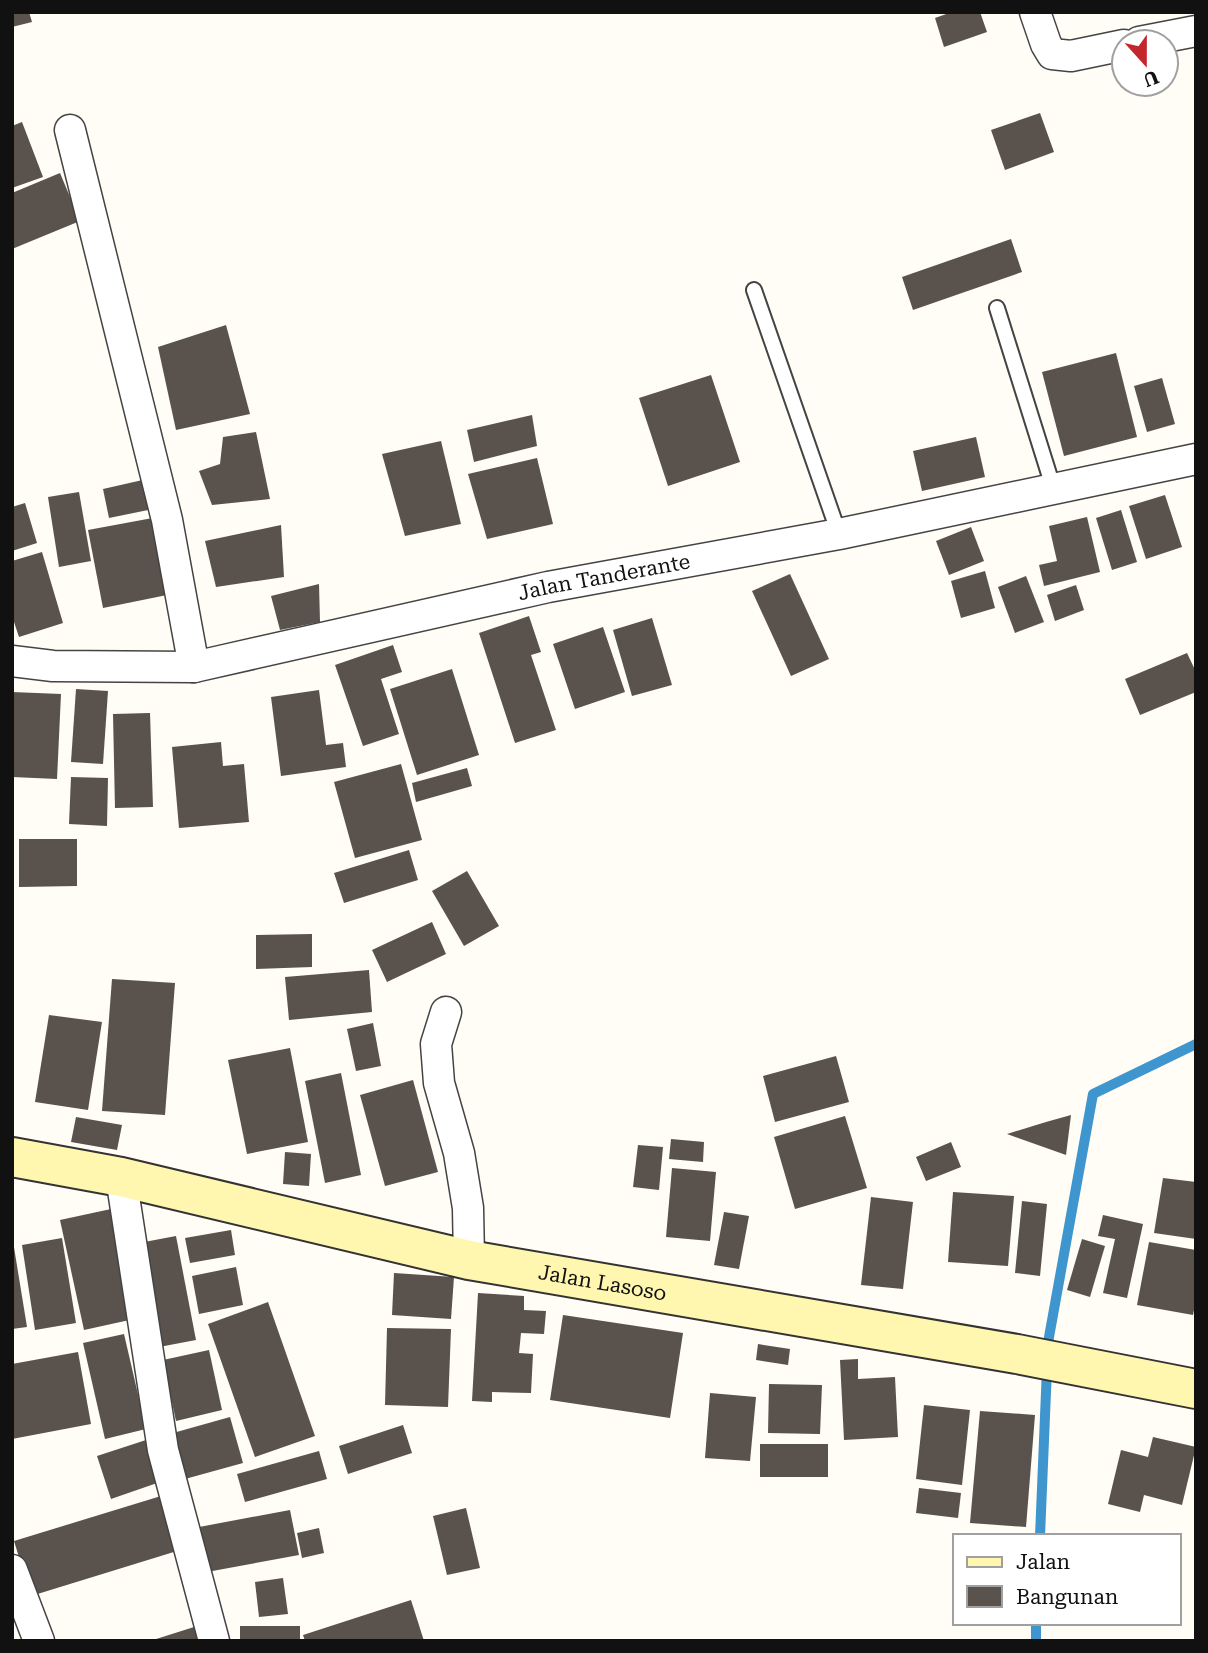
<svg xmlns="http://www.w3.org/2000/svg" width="1208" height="1653" font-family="'Roboto Serif',serif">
	<rect width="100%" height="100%" fill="#fffdf5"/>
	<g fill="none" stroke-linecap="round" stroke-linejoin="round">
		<!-- stream -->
		<g stroke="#3f96cf" stroke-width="10">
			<polyline points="1048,1353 1049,1337 1093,1094 1196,1044"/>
			<polyline points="1040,1536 1047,1368"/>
			<polyline points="1036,1641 1036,1623"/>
		</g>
	</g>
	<!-- building -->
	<g fill="#5a524d">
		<polygon points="12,12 29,12 32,22 12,27"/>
		<polygon points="952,12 980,12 987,32 944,47 935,18"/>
		<polygon points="1040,113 1054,152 1005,170 991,130"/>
		<polygon points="22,122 43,177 12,188 12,126"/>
		<polygon points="60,173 80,221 12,249 12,193"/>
		<polygon points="1011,239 1022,272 913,310 902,277"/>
		<polygon points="226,325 250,414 176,430 158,347"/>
		<polygon points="1116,353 1137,437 1064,456 1042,372"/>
		<polygon points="711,375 740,462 668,486 639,398"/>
		<polygon points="1162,378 1175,424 1147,432 1134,386"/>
		<polygon points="532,415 537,446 474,462 467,430"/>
		<polygon points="256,432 270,499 212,505 199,471 220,464 223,437"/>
		<polygon points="976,437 985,477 922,491 913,451"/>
		<polygon points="441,441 461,524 405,536 382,454"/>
		<polygon points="537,458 553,524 487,539 468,474"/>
		<polygon points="147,479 153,509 109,518 103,489"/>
		<polygon points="79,492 91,561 59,567 48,497"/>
		<polygon points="1165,495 1182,547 1146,559 1129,506"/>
		<polygon points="25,503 37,543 12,551 12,507"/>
		<polygon points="1121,510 1137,562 1112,570 1096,518"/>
		<polygon points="158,517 172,594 103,608 88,530"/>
		<polygon points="1087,517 1100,572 1044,586 1039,565 1057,561 1049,526"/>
		<polygon points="281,525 284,577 216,587 205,541"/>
		<polygon points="971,527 984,561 949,575 936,541"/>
		<polygon points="42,552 63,623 19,637 12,616 12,561"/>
		<polygon points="985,571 995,608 961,618 951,581"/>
		<polygon points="790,574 829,659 791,676 752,591"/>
		<polygon points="1026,576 1044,622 1015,633 998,587"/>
		<polygon points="319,584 320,622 280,630 271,596"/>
		<polygon points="1076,585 1084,610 1055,621 1047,595"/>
		<polygon points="529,616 541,652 531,655 556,730 515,743 479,633"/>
		<polygon points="652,618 672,685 632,696 613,630"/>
		<polygon points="603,627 625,692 575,709 553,644"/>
		<polygon points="393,645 402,672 381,679 399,734 363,746 335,665"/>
		<polygon points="1187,653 1196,672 1196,692 1140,715 1125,679"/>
		<polygon points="452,669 479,755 417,775 390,689"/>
		<polygon points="76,689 108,691 103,764 71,762"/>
		<polygon points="319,690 326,745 343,743 346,767 281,776 271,697"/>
		<polygon points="12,692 61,694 57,779 12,777"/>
		<polygon points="150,713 153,807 115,808 113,714"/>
		<polygon points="221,742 223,766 244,764 249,822 179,828 172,747"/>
		<polygon points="401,764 422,840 355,858 334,782"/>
		<polygon points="467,768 472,786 416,802 412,783"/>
		<polygon points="71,777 108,778 107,826 69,824"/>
		<polygon points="19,839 77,839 77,886 19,887"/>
		<polygon points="409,850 418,880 344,903 334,873"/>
		<polygon points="467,871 499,926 464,946 432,891"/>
		<polygon points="432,922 446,954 387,982 372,950"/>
		<polygon points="312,934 312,967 256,969 256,935"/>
		<polygon points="369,970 372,1012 289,1020 285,977"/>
		<polygon points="112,979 175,983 165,1115 102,1111"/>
		<polygon points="49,1015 102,1022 88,1110 35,1102"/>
		<polygon points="373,1023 381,1066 356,1071 347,1029"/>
		<polygon points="290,1048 308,1142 247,1154 228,1060"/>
		<polygon points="836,1056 849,1102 775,1122 763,1076"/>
		<polygon points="341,1073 361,1175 325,1183 305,1081"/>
		<polygon points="413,1080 438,1172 385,1186 360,1095"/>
		<polygon points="1071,1115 1066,1155 1007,1134 1046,1122"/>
		<polygon points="845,1116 867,1188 795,1209 774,1137"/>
		<polygon points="76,1117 122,1125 117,1150 71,1142"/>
		<polygon points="671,1139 704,1142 703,1162 669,1159"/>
		<polygon points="951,1142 961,1167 926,1181 916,1157"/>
		<polygon points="638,1145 663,1147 659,1190 633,1187"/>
		<polygon points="285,1152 311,1154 309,1186 283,1184"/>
		<polygon points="672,1168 716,1172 710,1241 666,1237"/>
		<polygon points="1163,1178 1196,1182 1196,1239 1154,1233"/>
		<polygon points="953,1192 1014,1196 1008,1266 948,1262"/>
		<polygon points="871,1197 913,1202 903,1289 861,1285"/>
		<polygon points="1022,1201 1047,1204 1040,1276 1015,1273"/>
		<polygon points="111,1209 134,1319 84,1330 60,1220"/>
		<polygon points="724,1212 749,1216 739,1269 714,1265"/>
		<polygon points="1103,1215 1143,1224 1127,1298 1103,1293 1115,1239 1098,1236"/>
		<polygon points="231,1230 235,1255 190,1263 185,1238"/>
		<polygon points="12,1235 27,1327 12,1329"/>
		<polygon points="176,1236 196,1340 159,1347 139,1243"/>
		<polygon points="62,1238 76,1323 35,1330 22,1245"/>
		<polygon points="1082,1239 1105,1246 1090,1297 1067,1290"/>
		<polygon points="1149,1242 1196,1250 1196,1300 1193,1315 1137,1305"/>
		<polygon points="236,1267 243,1305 199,1314 192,1276"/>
		<polygon points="394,1273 454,1277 451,1319 392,1315"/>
		<polygon points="478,1293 524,1296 524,1310 546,1311 544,1334 521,1333 519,1353 533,1354 531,1393 492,1392 492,1402 472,1401"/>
		<polygon points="268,1302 315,1436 255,1457 208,1324"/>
		<polygon points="563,1315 683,1333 670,1418 550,1400"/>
		<polygon points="387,1328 451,1329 448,1407 385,1405"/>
		<polygon points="124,1334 146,1429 105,1439 83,1343"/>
		<polygon points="758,1344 790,1349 788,1365 756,1360"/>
		<polygon points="209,1350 222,1410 176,1421 163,1360"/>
		<polygon points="78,1352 91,1424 12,1439 12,1364"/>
		<polygon points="858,1359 858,1379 895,1377 898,1437 844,1440 840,1360"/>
		<polygon points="769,1384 822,1385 820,1434 768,1433"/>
		<polygon points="710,1393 756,1397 750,1461 705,1458"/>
		<polygon points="924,1405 970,1410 962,1485 916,1479"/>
		<polygon points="980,1411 1035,1415 1026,1527 970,1523"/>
		<polygon points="230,1417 243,1463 185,1479 173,1433"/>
		<polygon points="403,1425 412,1453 348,1474 339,1446"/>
		<polygon points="1153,1437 1196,1447 1182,1505 1144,1495 1140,1512 1108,1504 1121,1450 1148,1457"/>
		<polygon points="146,1440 160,1482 111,1499 97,1456"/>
		<rect x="760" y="1444" width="68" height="33"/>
		<polygon points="319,1451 327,1479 245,1502 237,1474"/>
		<polygon points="919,1488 961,1493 958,1518 916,1513"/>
		<polygon points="161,1496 177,1551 31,1596 14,1541"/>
		<polygon points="466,1508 480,1568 447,1575 433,1516"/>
		<polygon points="290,1510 299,1555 207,1572 199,1527"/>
		<polygon points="319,1528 324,1553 302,1558 297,1533"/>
		<polygon points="283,1578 288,1614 259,1617 255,1582"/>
		<polygon points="411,1600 424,1641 305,1641 303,1635"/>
		<rect x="240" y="1626" width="60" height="15"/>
		<polygon points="194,1627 199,1641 153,1641 153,1640"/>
	</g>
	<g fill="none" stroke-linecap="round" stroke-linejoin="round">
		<!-- lane casing -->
		<g stroke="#444" stroke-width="18">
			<g id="lane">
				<polyline points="754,290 839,534"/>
				<polyline points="997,308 1054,490"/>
			</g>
		</g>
		<!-- street casing -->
		<g stroke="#444" stroke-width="33">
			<g id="street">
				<polyline points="1035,12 1046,44 1052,54 1071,56 1124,45"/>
				<polyline points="1139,42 1196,31"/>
				<polyline points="70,130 167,520 194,667"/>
				<path id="s1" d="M 12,661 L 53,666 L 194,667 L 548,587 L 839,534 L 1196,459"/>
				<polyline points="446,1012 436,1044 439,1083 459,1153 468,1208 469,1260"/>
				<polyline points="121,1177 163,1450 214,1641"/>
				<polyline points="12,1570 39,1641"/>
			</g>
		</g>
		<!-- secondary casing -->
		<g stroke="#333" stroke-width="42">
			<g id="secondary">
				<path id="s2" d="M 12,1157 L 121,1177 L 469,1260 L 1017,1354 L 1196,1389"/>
			</g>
		</g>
		<!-- lane -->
		<use href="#lane" stroke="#fff" stroke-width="14"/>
		<!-- street -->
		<use href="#street" stroke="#fff" stroke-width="30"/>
		<!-- secondary -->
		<use href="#secondary" stroke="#fff6b0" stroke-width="38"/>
	</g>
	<g text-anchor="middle" stroke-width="7" stroke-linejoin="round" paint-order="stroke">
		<!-- street labels -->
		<g font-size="21" fill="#111" stroke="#fff">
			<text dy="7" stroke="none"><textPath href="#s1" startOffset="602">Jalan Tanderante</textPath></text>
			<text dy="7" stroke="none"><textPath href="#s2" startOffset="604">Jalan Lasoso</textPath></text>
		</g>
	</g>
	<!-- border -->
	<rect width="1208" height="1653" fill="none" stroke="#111111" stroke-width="28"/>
	<!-- legend -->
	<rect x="953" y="1534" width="228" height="91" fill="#ffffff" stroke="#a0a0a0" stroke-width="2"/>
	<rect x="967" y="1557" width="35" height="10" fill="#fff6b0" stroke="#a0a0a0" stroke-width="2"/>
	<text x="1016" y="1569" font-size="21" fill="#111111">Jalan</text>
	<rect x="967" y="1586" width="35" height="21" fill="#5a524d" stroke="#a0a0a0" stroke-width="2"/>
	<text x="1016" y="1604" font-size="21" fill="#111111">Bangunan</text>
	<!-- north arrow -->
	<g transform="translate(1145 63) rotate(159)"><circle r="33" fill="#ffffff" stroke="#a0a0a0" stroke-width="2"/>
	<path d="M0-5L12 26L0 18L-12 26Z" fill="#c4262e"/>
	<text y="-10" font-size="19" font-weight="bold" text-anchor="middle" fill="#111111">U</text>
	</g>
</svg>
